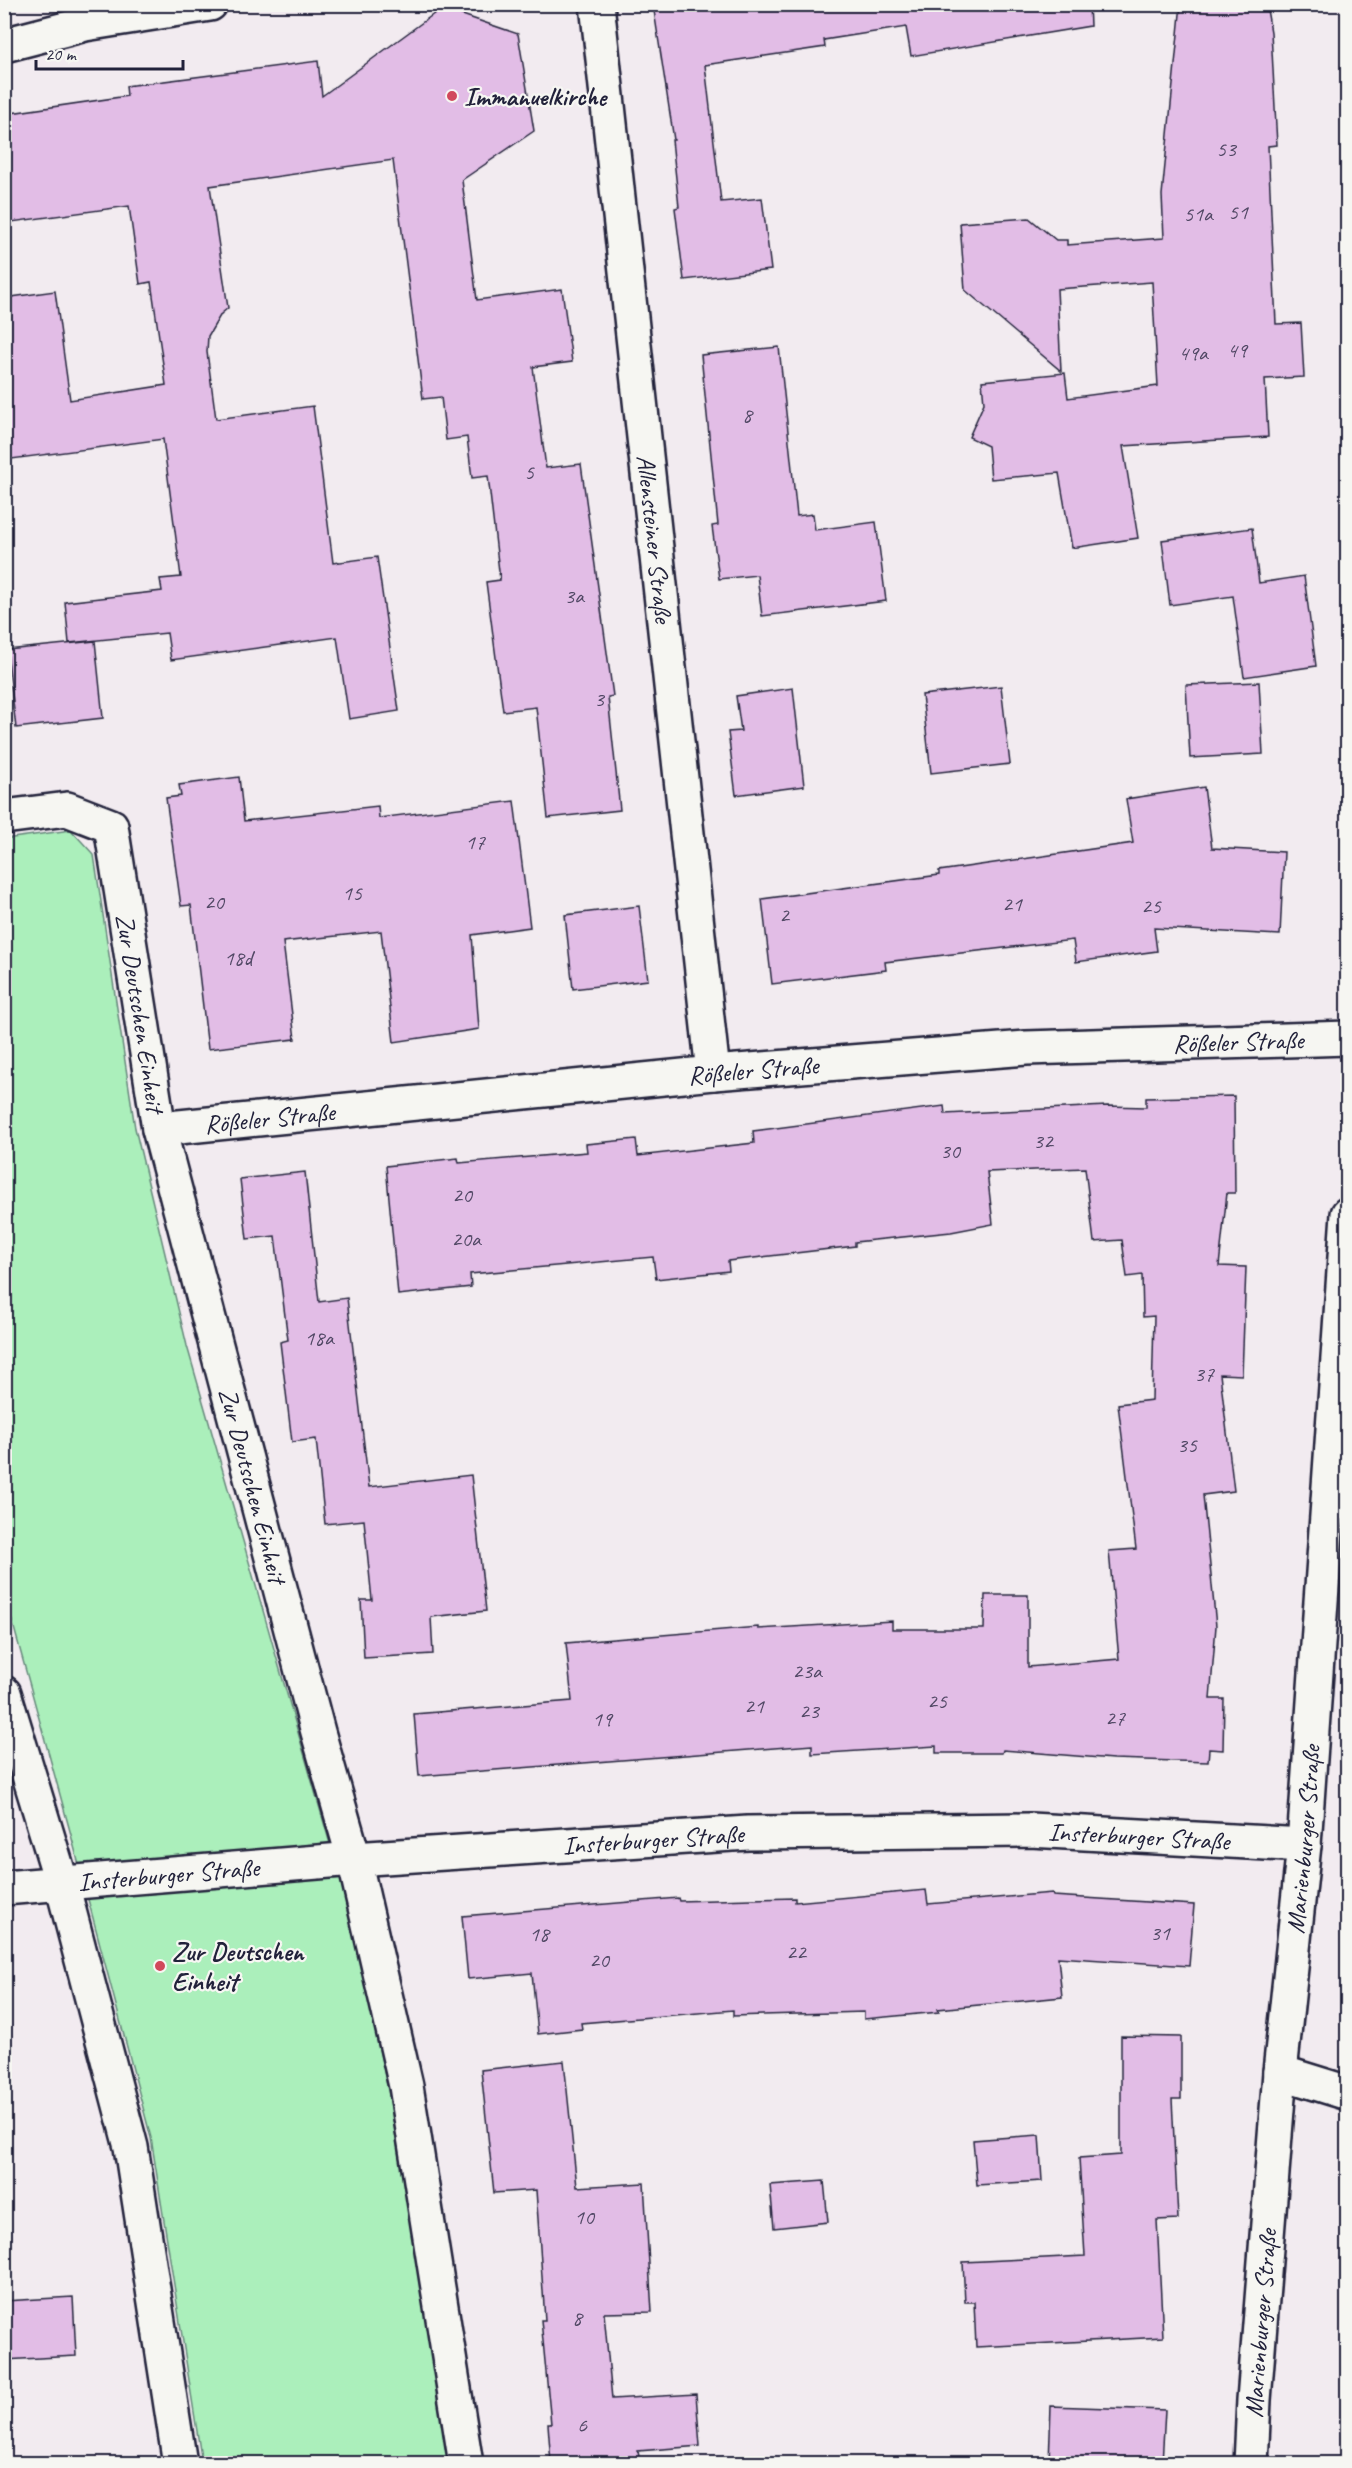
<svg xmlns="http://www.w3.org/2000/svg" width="1352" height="2468" font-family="Caveat,sans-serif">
	<rect width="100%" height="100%" fill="#f2ebf0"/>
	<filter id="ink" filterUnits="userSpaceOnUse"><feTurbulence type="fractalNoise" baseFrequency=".0167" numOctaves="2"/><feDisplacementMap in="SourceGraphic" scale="12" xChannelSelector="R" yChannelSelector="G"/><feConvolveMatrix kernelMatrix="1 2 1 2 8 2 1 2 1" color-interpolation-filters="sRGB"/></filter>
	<g filter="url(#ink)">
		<!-- green -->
		<polygon fill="#abefbb" stroke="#66887b" stroke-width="1.5" points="71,830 94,855 135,1128 187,1346 351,1917 389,2095 450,2463 202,2463 151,2138 70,1831 5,1595 5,839"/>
		<!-- building -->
		<g fill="#e2bde6" stroke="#22223b" stroke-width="1.5">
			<polygon points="653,4 1089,4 1090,26 911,56 906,27 824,40 825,47 705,65 721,202 762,198 771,270 684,280 675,208 679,207 672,140 674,140"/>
			<polygon points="1181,4 1266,4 1271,32 1277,145 1268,146 1276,324 1301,323 1304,377 1265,379 1268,437 1123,446 1138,538 1072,548 1059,473 991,479 988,446 969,437 984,403 982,381 1065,373 1068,398 1158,386 1152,282 1057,289 1061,371 965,290 960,223 1029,218 1056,240 1067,240 1067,245 1164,238 1162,195"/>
			<polygon points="442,8 518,34 534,131 462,180 477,300 562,289 572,362 533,367 546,468 581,464 613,696 608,697 620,810 548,818 536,707 503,711 486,582 500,580 488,476 472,478 467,437 446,440 441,397 423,399 393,160 210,186 228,308 221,314 208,336 207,352 216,419 313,406 333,563 377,557 399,711 349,719 337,637 171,660 167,633 69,643 65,602 162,591 160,579 181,577 163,439 4,460 4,298 55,291 70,400 166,385 151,282 140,284 129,206 4,223 4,114 127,96 126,86 318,61 322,96"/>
			<polygon points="779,347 797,516 813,514 815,530 876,522 886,601 762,616 757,575 719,579 712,526 718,525 701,355"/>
			<polygon points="1252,528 1259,583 1304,576 1316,666 1244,677 1233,596 1170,605 1162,540"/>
			<polygon points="95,641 103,718 16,728 7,650"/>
			<polygon points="1259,682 1263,754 1190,758 1186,685"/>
			<polygon points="1001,686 1010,764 931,773 922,695"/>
			<polygon points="793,688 804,786 736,795 728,732 741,731 736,696"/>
			<polygon points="239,777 244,821 378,806 379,818 514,801 530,927 472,935 479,1029 394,1042 381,931 283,942 295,1039 208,1049 191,905 181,906 166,798 181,796 179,785"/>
			<polygon points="1204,787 1212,848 1284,852 1280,935 1154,928 1157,951 1076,962 1073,940 885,962 886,970 772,984 762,899 939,875 939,871 1133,843 1126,799"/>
			<polygon points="639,906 648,980 573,989 565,915"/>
			<polygon points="1234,1096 1235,1193 1227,1193 1219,1266 1246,1267 1242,1375 1220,1374 1234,1491 1203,1495 1216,1626 1210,1699 1224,1699 1223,1750 1209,1749 1208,1762 1113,1759 1003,1750 1002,1753 936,1753 936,1746 812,1754 812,1745 419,1776 414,1714 572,1701 566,1643 758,1627 758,1629 892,1621 892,1629 984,1629 985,1595 1028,1595 1028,1667 1119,1659 1109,1551 1136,1549 1118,1404 1152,1400 1154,1316 1143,1317 1142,1275 1127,1277 1122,1240 1094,1242 1085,1168 987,1172 993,1224 951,1232 855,1242 855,1246 728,1261 729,1271 656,1279 653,1257 470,1274 471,1287 398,1295 386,1166 458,1158 459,1163 587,1152 586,1144 636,1139 638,1156 754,1143 753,1131 944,1106 945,1114 1107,1106 1146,1107 1146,1098"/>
			<polygon points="305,1172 319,1302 347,1298 369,1487 471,1475 486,1611 431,1617 433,1654 364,1658 361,1600 372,1600 364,1520 325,1524 316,1439 292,1442 280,1342 288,1340 275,1236 247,1239 240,1179"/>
			<polygon points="926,1890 928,1904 1052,1893 1053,1896 1194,1905 1189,1966 1058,1957 1062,1997 938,2009 939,2012 864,2019 864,2012 733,2016 733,2010 581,2023 582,2029 538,2034 532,1973 468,1979 462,1916 678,1898 679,1901 795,1898 795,1902"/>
			<polygon points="1121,2036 1181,2037 1181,2099 1172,2099 1178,2219 1157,2220 1163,2337 976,2347 974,2302 965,2302 963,2262 1085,2256 1079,2158 1121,2155"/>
			<polygon points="564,2061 577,2187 644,2183 652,2312 604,2313 612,2399 696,2394 700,2446 638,2451 640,2463 551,2463 548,2424 551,2424 541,2320 545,2320 536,2190 494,2193 481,2070"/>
			<polygon points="1039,2135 1042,2181 977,2185 973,2140"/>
			<polygon points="824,2181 828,2222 774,2228 770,2185"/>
			<polygon points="73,2297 76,2356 4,2360 4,2301"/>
			<polygon points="1051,2406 1165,2410 1162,2463 1049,2463"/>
		</g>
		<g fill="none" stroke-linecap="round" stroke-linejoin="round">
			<!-- street casing -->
			<g stroke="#22223b" stroke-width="38">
				<g id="street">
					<path id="s1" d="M 597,4 L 713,1073"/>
					<polyline points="4,45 85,24 210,4"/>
					<path id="s2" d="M 4,817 L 67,809 L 111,826 L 159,1129 L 318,1732 L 354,1859 L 406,2086 L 466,2464"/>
					<path id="s3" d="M 159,1129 L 713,1073 L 1026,1048 L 1348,1038"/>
					<polyline points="4,1693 62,1884 131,2147 180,2464"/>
					<path id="s4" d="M 4,1888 L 354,1859 L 748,1833 L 1030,1830 L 1304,1845"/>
					<polyline points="1280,2072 1348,2093"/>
					<path id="s5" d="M 1251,2464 L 1254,2400 L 1280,2072 L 1304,1845 L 1348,1214"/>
				</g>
			</g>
			<!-- street -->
			<use href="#street" stroke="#f6f6f2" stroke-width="33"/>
		</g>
	</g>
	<!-- markers -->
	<g fill="#d1495b" stroke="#f6f6f2" stroke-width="2">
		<circle cx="452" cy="96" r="6"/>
		<circle cx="160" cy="1966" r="6"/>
	</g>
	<g text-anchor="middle" stroke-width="4.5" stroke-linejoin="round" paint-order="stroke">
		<!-- number labels -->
		<g font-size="22" fill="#524966">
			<text x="1226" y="156">53</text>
			<text x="1238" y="219">51</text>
			<text x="1198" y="221">51a</text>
			<text x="1237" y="357">49</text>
			<text x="1193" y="360">49a</text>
			<text x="747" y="422">8</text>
			<text x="529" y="479">5</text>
			<text x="574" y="603">3a</text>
			<text x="599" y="706">3</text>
			<text x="475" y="849">17</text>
			<text x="352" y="900">15</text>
			<text x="214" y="909">20</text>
			<text x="1012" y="911">21</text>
			<text x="1151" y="913">25</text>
			<text x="784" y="922">2</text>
			<text x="238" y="965">18d</text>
			<text x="1043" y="1148">32</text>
			<text x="950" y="1158">30</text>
			<text x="462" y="1202">20</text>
			<text x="466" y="1246">20a</text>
			<text x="319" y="1345">18a</text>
			<text x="1204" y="1381">37</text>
			<text x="1187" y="1452">35</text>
			<text x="807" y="1678">23a</text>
			<text x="937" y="1708">25</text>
			<text x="754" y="1713">21</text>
			<text x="809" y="1718">23</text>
			<text x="1115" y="1725">27</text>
			<text x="602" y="1726">19</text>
			<text x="1160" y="1940">31</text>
			<text x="539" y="1941">18</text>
			<text x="796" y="1959">22</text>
			<text x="599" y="1967">20</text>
			<text x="584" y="2224">10</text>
			<text x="577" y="2325">8</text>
			<text x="582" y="2432">6</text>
		</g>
		<!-- poi labels -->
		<g font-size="26" font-weight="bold" fill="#22223b" stroke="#f6f6f2" text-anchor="start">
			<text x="464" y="105">Immanuelkirche</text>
			<text x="172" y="1960">Zur Deutschen<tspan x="172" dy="30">Einheit</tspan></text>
		</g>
		<!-- street labels -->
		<g font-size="26" fill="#22223b" stroke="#f6f6f2">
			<text dy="9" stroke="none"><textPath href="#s1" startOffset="538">Allensteiner Straße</textPath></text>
			<text dy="9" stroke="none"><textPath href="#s2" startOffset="300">Zur Deutschen Einheit</textPath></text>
			<text dy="9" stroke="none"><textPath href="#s3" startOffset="1083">Rößeler Straße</textPath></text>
			<text dy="9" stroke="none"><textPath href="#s3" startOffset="597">Rößeler Straße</textPath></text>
			<text dy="9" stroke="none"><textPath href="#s3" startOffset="111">Rößeler Straße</textPath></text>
			<text dy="9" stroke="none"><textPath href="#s2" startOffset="786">Zur Deutschen Einheit</textPath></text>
			<text dy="9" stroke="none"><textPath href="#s4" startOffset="1137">Insterburger Straße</textPath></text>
			<text dy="9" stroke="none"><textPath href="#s4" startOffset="651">Insterburger Straße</textPath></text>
			<text dy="9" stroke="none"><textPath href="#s5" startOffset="627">Marienburger Straße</textPath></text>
			<text dy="9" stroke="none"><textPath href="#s4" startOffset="165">Insterburger Straße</textPath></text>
			<text dy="9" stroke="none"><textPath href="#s5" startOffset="141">Marienburger Straße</textPath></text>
		</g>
	</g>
	<!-- margin -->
	<rect width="1352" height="2468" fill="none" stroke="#f6f6f2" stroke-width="24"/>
	<rect x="12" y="12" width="1328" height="2444" fill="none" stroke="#22223b" stroke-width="2" filter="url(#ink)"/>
	<!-- scale -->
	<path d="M36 60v9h147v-9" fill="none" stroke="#22223b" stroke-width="3"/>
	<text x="45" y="60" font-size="18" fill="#22223b" stroke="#f6f6f2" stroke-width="4.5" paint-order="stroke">20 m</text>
</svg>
